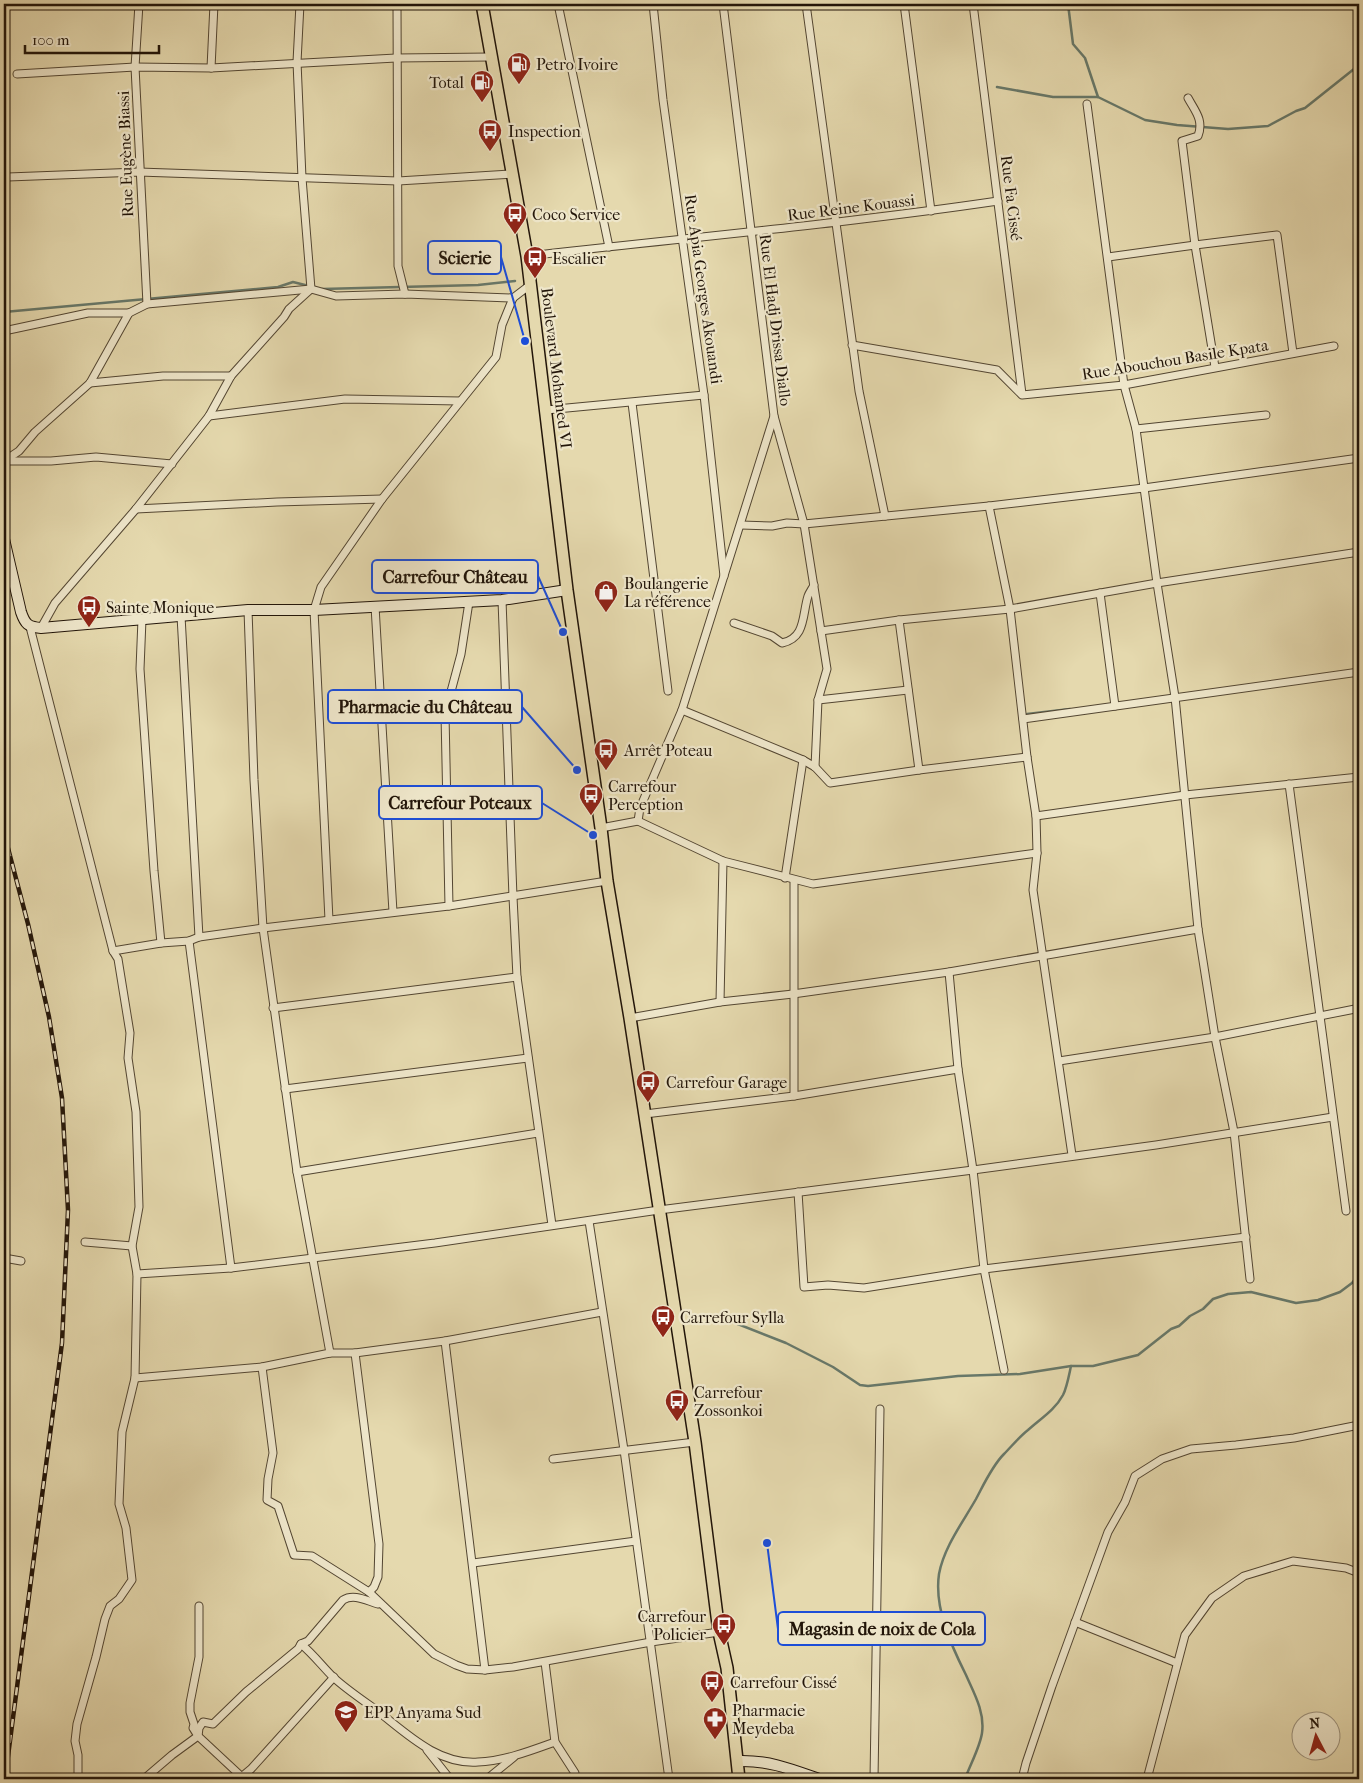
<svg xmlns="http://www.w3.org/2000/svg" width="1363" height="1783" font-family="'IM FELL French Canon',serif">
	<rect width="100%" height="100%" fill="#e5d9ae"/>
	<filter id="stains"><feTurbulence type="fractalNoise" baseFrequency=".004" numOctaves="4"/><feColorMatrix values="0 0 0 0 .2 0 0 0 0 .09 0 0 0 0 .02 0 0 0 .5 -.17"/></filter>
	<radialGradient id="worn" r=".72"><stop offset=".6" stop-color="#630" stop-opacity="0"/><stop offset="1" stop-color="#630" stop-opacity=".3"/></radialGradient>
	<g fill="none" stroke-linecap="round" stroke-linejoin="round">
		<!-- stream -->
		<g stroke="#687869" stroke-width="2.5">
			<polyline points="1068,4 1073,44 1085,58 1098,97"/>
			<polyline points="4,17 7,4"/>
			<polyline points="997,87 1053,97 1098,97 1145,120 1177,125 1228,129 1268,126 1296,111 1305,108 1359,65"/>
			<polyline points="322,289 478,285 515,281"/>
			<polyline points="4,312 278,287 293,282 309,286"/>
			<polyline points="1027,714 1070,709"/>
			<polyline points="715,1315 786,1343 833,1367 860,1385 868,1386 958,1376 1020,1374 1071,1366"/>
			<path d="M 965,1779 C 970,1765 980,1747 982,1733 C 985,1712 974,1693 966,1675 C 951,1645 934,1608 939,1574 C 944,1547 963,1522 976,1499 C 984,1484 992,1466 1004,1454 C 1012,1446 1019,1437 1028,1430 C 1040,1419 1055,1410 1063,1395 C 1067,1387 1069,1375 1071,1366 L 1093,1366 L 1138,1355 L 1171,1329 L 1179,1326 L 1190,1316 L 1203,1309 L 1213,1299 L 1228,1294 L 1251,1292 L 1296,1303 L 1318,1300 L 1340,1292 L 1352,1283 L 1359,1274"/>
		</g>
		<!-- street casing -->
		<g stroke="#534632" stroke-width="9">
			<g id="street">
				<polyline points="139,4 135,67 147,304"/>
				<polyline points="397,4 398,266 405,294"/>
				<polyline points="558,4 609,247"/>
				<polyline points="653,4 663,100 704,395 724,576"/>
				<polyline points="806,4 859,391 885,516"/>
				<polyline points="904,4 931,211"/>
				<polyline points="973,4 1022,394"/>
				<polyline points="211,68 214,4"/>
				<polyline points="17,74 135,67 211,68 396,58 490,57"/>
				<path d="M 1188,98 C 1195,111 1204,120 1198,136 L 1182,141 L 1195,245 L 1215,367"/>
				<polyline points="1087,104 1124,385 1136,429 1157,583 1175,697 1198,929 1215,1037 1234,1132 1250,1279"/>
				<polyline points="8,177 139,172 398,181 512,174"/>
				<path d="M 527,256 C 684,238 842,224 998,201"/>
				<polyline points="1108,257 1195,245 1277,235 1293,353"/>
				<polyline points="4,331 88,313 129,313"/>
				<polyline points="852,345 997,370 1022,395 1124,385 1334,346"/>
				<polyline points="90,383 163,376 231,376"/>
				<polyline points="632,403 668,691"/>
				<polyline points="546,410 704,395"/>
				<polyline points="209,416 345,399 460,401"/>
				<polyline points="774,416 804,524 827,669 818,700 815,767"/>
				<polyline points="1136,429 1266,415"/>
				<polyline points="4,461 19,451 35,432 90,383 129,313 147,304 311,289 336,296 405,294 513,298 530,285"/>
				<polyline points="4,461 51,461 96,457 172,464"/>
				<polyline points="989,506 1010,609 1027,757 1036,816 1037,853 1033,890 1072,1155"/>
				<polyline points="136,509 277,502 382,499"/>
				<polyline points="741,525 772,526 787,523 804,524 989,506 1144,488 1359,458"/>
				<polyline points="1100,593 1115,706"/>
				<polyline points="502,600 513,897 517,977 552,1225"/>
				<polyline points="375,606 393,912"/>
				<polyline points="248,610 254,780 263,928 297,1172 330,1353"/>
				<polyline points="181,616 199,937"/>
				<polyline points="142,619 140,669 154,871 161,943"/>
				<polyline points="899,620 919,770"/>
				<path d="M 734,623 L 772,636 L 782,643 C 806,638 802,615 808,596 C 809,593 812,589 814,585"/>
				<polyline points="30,627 113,951 118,959 130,1033 128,1058 136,1112 139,1207 132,1246 137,1274 135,1378 122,1432 119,1504 126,1528 132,1580 119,1599 110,1606 105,1619 96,1657 77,1724 75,1741 78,1755 78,1779"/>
				<polyline points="41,628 55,603 136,509 209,416 231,376 284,317 289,309 311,289 302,178 297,62 300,4"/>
				<polyline points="821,631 899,620 1010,609 1157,583 1359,552"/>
				<polyline points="818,700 908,690"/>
				<polyline points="682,710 803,760 815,767 830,783 919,770 1027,757"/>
				<polyline points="1023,719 1359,672"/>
				<polyline points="1289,784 1346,1211"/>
				<polyline points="1036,816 1185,795 1359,777"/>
				<polyline points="638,821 723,861 813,884 1037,853"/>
				<polyline points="601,828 638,821 640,808 682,710 774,416 723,4"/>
				<polyline points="785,878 803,760"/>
				<polyline points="794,880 794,1096"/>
				<polyline points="449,906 445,714 461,654 469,602"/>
				<polyline points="329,920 314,610 321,587 382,499 496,357 502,325 513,298"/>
				<polyline points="189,941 231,1268"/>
				<polyline points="113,951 161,943 189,941 199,937 263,928 449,906 607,881"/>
				<polyline points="949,972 958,1069 973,1170 984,1269 1004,1370"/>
				<polyline points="720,1002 723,861"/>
				<polyline points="273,1008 517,977"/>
				<polyline points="630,1018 720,1002 793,994 949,972 1198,929"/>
				<polyline points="1059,1061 1215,1037 1355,1009 1359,1006"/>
				<polyline points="285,1089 528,1058"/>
				<polyline points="645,1114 794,1096 958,1069"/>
				<polyline points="297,1172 538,1133"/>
				<polyline points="798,1192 804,1287 828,1285 864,1288 984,1269 1246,1237"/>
				<polyline points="589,1221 624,1450 669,1779"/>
				<polyline points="85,1242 132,1246"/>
				<polyline points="4,1258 21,1261"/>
				<polyline points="137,1274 231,1268 435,1243 659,1210 973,1170 1156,1145 1333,1117"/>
				<polyline points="445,1341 485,1670"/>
				<polyline points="355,1353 379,1544 378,1577 374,1587 369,1592 434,1654 456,1665 467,1669 485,1670 513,1667 651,1642 719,1632"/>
				<polyline points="262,1367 273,1453 268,1479 267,1500 278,1506 294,1555 312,1556 369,1592"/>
				<polyline points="135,1378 262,1367 330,1353 355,1353 445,1341 602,1312"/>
				<polyline points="553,1459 695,1442"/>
				<polyline points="473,1563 636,1541"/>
				<polyline points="199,1606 199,1657 190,1703 190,1712 194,1724 193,1728 198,1736 242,1777"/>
				<polyline points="1075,1622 1177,1663"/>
				<path d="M 301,1644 C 313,1654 322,1666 333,1677 C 346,1689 361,1699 375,1709 C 405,1732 437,1765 478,1762 C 504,1761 530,1751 555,1742"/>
				<polyline points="545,1662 555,1742 575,1773 574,1779"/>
				<path d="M 198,1736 L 199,1728 L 203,1722 L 213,1724 L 246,1692 L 298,1649 L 301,1644 L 308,1641 L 343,1600 C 354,1593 367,1601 378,1604"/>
				<polyline points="427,1750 450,1779"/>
				<polyline points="144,1779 172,1755 198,1736"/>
				<polyline points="239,1779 251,1769 334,1677"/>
				<polyline points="487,1779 514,1757"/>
				<polyline points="874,1779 880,1409"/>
				<polyline points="1022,1779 1026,1763 1052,1686 1108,1532 1125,1502 1135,1476 1162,1459 1191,1449 1236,1445 1294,1438 1359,1425"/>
				<polyline points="1147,1779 1185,1635 1212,1598 1244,1576 1293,1561 1346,1568 1359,1573"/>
			</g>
		</g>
		<!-- secondary casing -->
		<g stroke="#221509" stroke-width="12">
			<g id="secondary">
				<path d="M 4,539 L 21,612 C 25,624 28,627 41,628 L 248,610 L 314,610 L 502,600 L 567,590"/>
				<path d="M 738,1761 C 768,1760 791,1769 819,1779"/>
			</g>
		</g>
		<!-- primary casing -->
		<g stroke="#221509" stroke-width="14">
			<polyline id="primary" points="482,4 527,256 567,590 601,828 607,881 630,1018 695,1442 719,1632 727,1668 739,1779"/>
		</g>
		<!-- street -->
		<use href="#street" stroke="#eee6ca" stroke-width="7"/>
		<!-- secondary -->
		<use href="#secondary" stroke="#eee6ca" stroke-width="10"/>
		<!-- primary -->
		<use href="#primary" stroke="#e5d9ae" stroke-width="11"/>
		<!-- rail casing -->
		<g stroke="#221509" stroke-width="4.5">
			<polyline id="rail" points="4,833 28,924 49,1017 62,1098 68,1210 62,1343 5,1779"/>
		</g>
		<!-- rail -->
		<use href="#rail" stroke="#eee6ca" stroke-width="2.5" stroke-dasharray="8" stroke-linecap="butt"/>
	</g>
	<!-- icons -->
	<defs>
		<g id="fuel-pin" transform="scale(1.25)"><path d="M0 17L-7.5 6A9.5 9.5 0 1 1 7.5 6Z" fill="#8f2418" stroke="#eee6ca"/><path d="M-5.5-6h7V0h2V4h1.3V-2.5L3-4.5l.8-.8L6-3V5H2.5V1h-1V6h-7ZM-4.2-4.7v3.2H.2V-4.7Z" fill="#fff"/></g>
		<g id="bus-pin" transform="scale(1.25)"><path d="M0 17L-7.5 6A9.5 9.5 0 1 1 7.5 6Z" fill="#8f2418" stroke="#eee6ca"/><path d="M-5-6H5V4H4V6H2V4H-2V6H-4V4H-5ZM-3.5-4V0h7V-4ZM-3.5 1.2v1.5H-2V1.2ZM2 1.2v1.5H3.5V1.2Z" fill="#fff"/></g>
		<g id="shop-pin" transform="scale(1.25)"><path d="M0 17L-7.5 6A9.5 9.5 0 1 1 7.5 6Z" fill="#8f2418" stroke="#eee6ca"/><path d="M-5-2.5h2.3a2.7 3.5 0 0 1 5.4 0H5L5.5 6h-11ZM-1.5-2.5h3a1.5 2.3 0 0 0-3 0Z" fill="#fff"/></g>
		<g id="school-pin" transform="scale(1.25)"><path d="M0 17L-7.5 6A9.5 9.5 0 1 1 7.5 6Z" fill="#8f2418" stroke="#eee6ca"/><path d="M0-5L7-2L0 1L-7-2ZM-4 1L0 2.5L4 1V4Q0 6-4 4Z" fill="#fff"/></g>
		<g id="pharmacy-pin" transform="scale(1.25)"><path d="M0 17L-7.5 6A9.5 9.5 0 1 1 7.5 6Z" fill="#8f2418" stroke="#eee6ca"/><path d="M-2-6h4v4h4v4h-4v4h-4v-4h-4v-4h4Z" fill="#fff"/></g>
	</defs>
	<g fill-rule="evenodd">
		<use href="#fuel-pin" x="519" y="64"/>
		<use href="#fuel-pin" x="482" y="82"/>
		<use href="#bus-pin" x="490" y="131"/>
		<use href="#bus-pin" x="515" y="214"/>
		<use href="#bus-pin" x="535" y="258"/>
		<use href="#shop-pin" x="606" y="592"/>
		<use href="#bus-pin" x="89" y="607"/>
		<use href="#bus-pin" x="606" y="750"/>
		<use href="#bus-pin" x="591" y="795"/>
		<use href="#bus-pin" x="648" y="1082"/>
		<use href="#bus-pin" x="663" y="1317"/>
		<use href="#bus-pin" x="677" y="1401"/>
		<use href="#bus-pin" x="724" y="1625"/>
		<use href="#bus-pin" x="712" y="1682"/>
		<use href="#school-pin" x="346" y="1712"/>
		<use href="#pharmacy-pin" x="715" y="1719"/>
	</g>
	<g text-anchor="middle" stroke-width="4.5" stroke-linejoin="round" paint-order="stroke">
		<!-- poi labels -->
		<g font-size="16" fill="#221509" stroke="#eee6ca" text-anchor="start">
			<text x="536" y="70">Petro Ivoire</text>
			<text x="464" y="88" text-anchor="end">Total</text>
			<text x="508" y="137">Inspection</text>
			<text x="532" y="220">Coco Service</text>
			<text x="552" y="264">Escalier</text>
			<text x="624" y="589">Boulangerie<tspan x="624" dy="18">La référence</tspan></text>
			<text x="106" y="613">Sainte Monique</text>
			<text x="624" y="756">Arrêt Poteau</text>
			<text x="608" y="792">Carrefour<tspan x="608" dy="18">Perception</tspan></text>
			<text x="666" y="1088">Carrefour Garage</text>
			<text x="680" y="1323">Carrefour Sylla</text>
			<text x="694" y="1398">Carrefour<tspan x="694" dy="18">Zossonkoi</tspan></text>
			<text x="706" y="1622" text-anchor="end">Carrefour<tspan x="706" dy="18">Policier</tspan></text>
			<text x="730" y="1688">Carrefour Cissé</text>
			<text x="732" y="1716">Pharmacie<tspan x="732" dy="18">Meydeba</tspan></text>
			<text x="364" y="1718">EPP Anyama Sud</text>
		</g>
		<!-- street labels -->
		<g font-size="16" fill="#221509" stroke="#eee6ca">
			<text transform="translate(125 154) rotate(-92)" y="6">Rue Eugène Biassi</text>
			<text transform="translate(1012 198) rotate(83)" y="6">Rue Fa Cissé</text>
			<text transform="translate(851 207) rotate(-7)" y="6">Rue Reine Kouassi</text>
			<text transform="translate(704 289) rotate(82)" y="6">Rue Apia Georges Akouandi</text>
			<text transform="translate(776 320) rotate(83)" y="6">Rue El Hadj Drissa Diallo</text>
			<text transform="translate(1175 359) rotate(-9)" y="6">Rue Abouchou Basile Kpata</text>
			<text transform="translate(557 368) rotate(83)" y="6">Boulevard Mohamed VI</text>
		</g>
	</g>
	<!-- callouts -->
	<path fill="none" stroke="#1d4ed8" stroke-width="2" d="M525 341L501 257M563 632L538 576M577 770L522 707M593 835L542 803M767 1543L778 1629"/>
	<g fill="#1d4ed8" stroke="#eee6ca" stroke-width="2">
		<circle cx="525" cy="341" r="5"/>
		<circle cx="563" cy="632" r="5"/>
		<circle cx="577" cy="770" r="5"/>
		<circle cx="593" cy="835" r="5"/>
		<circle cx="767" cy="1543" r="5"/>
	</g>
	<g fill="#eee6ca" stroke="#1d4ed8" stroke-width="2">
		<rect x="428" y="241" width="73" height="33" rx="5"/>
		<rect x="372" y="560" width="166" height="33" rx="5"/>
		<rect x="328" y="690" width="194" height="33" rx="5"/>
		<rect x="379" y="786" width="163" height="33" rx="5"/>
		<rect x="778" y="1612" width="207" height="33" rx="5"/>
	</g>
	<g font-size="18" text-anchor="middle" font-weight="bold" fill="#221509">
		<text x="465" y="264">Scierie</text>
		<text x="455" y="583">Carrefour Château</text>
		<text x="425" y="713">Pharmacie du Château</text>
		<text x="460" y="809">Carrefour Poteaux</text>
		<text x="882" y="1635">Magasin de noix de Cola</text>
	</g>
	<!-- margin -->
	<rect width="1363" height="1783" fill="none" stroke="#e5d9ae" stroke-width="20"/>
	<rect x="5" y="5" width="1353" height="1773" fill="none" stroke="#221509" stroke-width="2.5"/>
	<rect x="10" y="10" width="1343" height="1763" fill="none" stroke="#221509"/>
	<!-- north arrow -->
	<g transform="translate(1316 1736) rotate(354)"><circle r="24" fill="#eee6ca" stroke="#9c927d"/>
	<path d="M0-4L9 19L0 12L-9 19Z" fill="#8f2418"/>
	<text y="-8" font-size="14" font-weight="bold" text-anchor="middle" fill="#221509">N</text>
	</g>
	<!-- scale -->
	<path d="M25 45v8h134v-8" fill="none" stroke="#221509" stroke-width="2.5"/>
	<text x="32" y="45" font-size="15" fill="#221509" stroke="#eee6ca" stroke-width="4" paint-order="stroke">100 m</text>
	<rect width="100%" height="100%" filter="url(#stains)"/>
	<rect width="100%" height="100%" fill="url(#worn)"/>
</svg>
